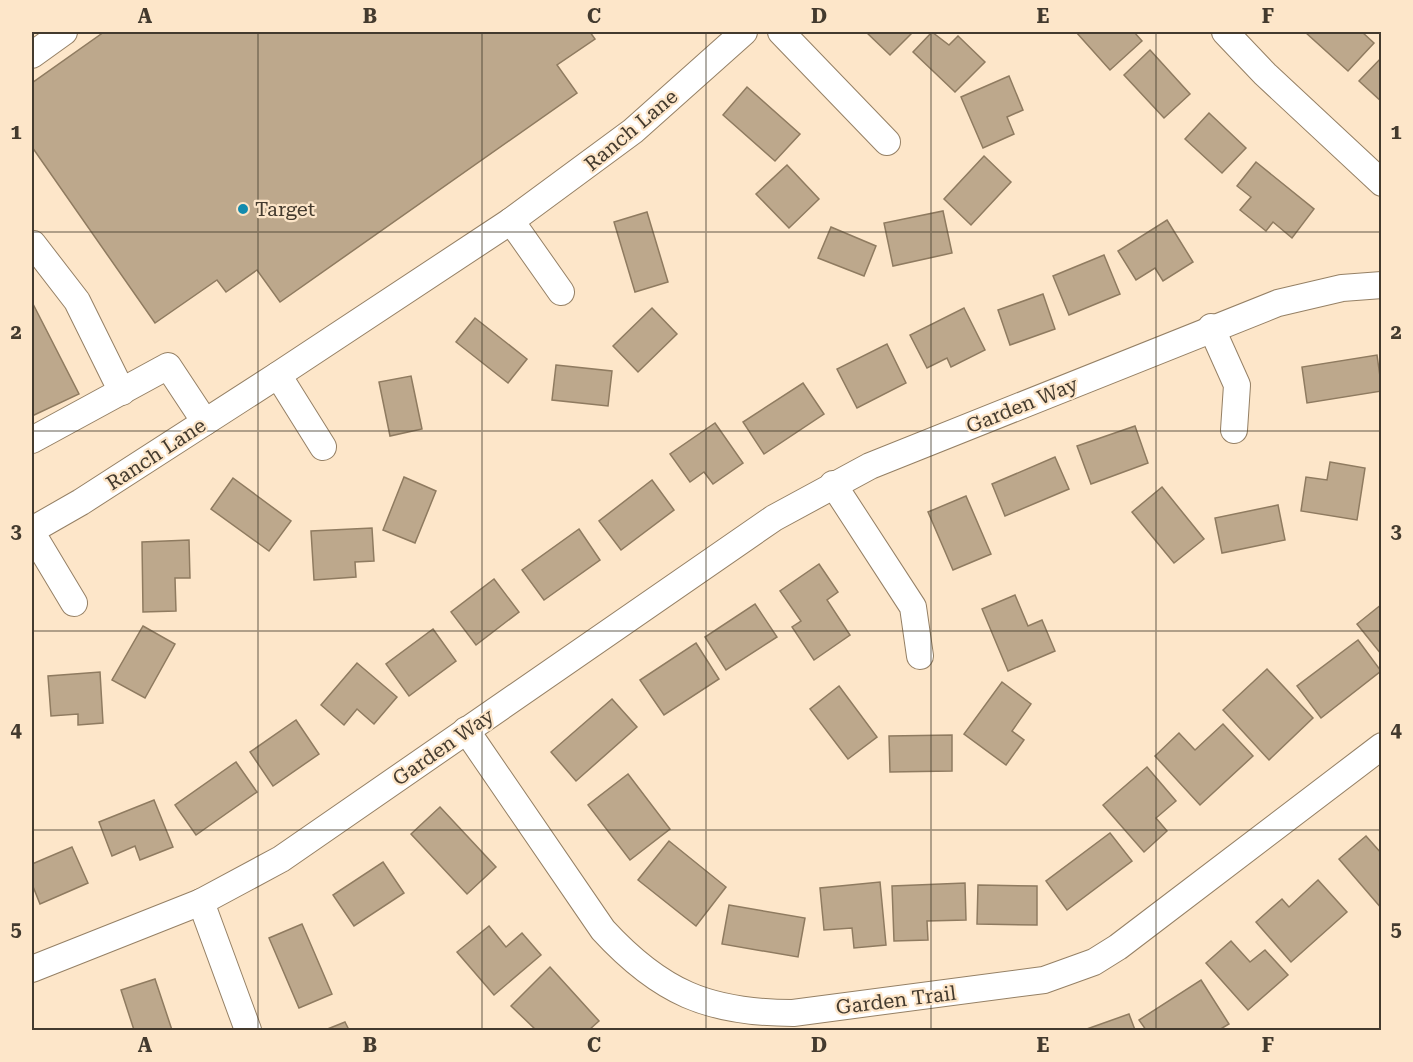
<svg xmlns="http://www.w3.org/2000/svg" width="1413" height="1062" font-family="'Roboto Serif',serif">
	<rect width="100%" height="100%" fill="#fde6c9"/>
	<!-- building -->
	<g fill="#bda88c" stroke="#8f7b60" stroke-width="1.5">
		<polygon points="104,32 590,32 595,39 557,65 577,93 280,302 257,270 226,292 217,280 155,323 32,147 32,83"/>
		<polygon points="866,32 910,32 912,33 890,55"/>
		<polygon points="932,32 949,45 958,36 985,62 955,92 913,52"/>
		<polygon points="1076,32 1134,32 1142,41 1110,70"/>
		<polygon points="1305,32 1362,32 1374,43 1348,71"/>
		<polygon points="1150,50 1190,94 1164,118 1124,75"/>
		<polygon points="1382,57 1382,102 1359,81"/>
		<polygon points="1009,76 1023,110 1007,117 1014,134 983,148 961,97"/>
		<polygon points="747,87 800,134 775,161 723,115"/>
		<polygon points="1209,113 1246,148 1222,173 1185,139"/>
		<polygon points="984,156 1011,182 971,225 944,199"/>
		<polygon points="1256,162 1314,209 1292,238 1273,222 1266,231 1240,210 1251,197 1237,186"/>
		<polygon points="787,165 819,199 789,228 756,194"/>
		<polygon points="943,211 952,253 893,266 884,223"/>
		<polygon points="647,212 668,282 635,292 614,222"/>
		<polygon points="1167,220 1193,262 1163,281 1155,268 1136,280 1118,251"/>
		<polygon points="831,227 876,246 864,276 818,258"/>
		<polygon points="1104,255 1120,294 1069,315 1053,276"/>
		<polygon points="1043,294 1055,329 1010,345 998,310"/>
		<polygon points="32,302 79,394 32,416"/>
		<polygon points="652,308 677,334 638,372 613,346"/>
		<polygon points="964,308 985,350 951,367 947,358 927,368 910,335"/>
		<polygon points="475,318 527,359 508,383 456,342"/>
		<polygon points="887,344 906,383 857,408 837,369"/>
		<polygon points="1377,355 1382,391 1307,403 1302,367"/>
		<polygon points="556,365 612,371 608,406 552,400"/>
		<polygon points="411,376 422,429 390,436 379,382"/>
		<polygon points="803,383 824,414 764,454 743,422"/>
		<polygon points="715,423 743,463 713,484 704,472 690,482 670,454"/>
		<polygon points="1135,426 1148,463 1091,484 1077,446"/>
		<polygon points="1055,457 1069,489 1005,516 992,484"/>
		<polygon points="1330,462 1365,468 1357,520 1301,511 1306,477 1327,480"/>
		<polygon points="404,477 436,491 415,543 383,530"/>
		<polygon points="233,478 291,521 269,551 211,509"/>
		<polygon points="652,480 674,510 621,550 599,521"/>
		<polygon points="1162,487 1204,539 1174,563 1132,512"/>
		<polygon points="966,496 991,554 953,570 928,512"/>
		<polygon points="1278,505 1285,540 1222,553 1215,518"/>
		<polygon points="372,528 374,561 355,562 356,577 314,580 311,531"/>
		<polygon points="579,529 600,560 544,600 522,570"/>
		<polygon points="189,540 190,578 175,578 176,611 143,612 142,542"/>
		<polygon points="819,564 838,592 827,600 850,635 814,660 792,627 801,621 780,591"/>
		<polygon points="494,579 519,612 476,645 451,612"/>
		<polygon points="1015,595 1028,626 1042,620 1055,651 1008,671 982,609"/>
		<polygon points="755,604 777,637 726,670 705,637"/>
		<polygon points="1382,604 1382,653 1381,654 1357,624"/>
		<polygon points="143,626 175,644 145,698 112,680"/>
		<polygon points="433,629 456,661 409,696 386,664"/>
		<polygon points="1358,640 1381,671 1321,718 1297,686"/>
		<polygon points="696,643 719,679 664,715 640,680"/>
		<polygon points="357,663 397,697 374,724 357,709 344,725 321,705"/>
		<polygon points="1267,669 1313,718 1269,760 1223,710"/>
		<polygon points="100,672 103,723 78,725 78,714 51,716 48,676"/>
		<polygon points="1002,682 1031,704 1012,731 1024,740 1006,765 964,734"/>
		<polygon points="839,686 877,737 848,759 810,709"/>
		<polygon points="612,699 637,727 576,781 551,752"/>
		<polygon points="296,720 319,754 273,786 250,752"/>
		<polygon points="1223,724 1253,756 1200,805 1155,756 1179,733 1195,750"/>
		<polygon points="952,735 952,771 890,772 889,736"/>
		<polygon points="236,762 257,792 196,835 175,805"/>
		<polygon points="1147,767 1176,801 1156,818 1167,831 1144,852 1103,805"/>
		<polygon points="628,774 670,829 630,860 588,805"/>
		<polygon points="154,800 173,847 140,860 135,846 112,856 99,822"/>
		<polygon points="440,807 496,867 467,894 411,834"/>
		<polygon points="1110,833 1132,861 1067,910 1046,881"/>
		<polygon points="1366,836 1382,854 1382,909 1339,859"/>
		<polygon points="669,841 726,887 696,926 638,880"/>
		<polygon points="72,847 88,883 40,904 32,884 32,864"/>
		<polygon points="383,862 404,893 354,926 333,895"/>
		<polygon points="1318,880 1347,912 1291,962 1256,922 1282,899 1289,907"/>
		<polygon points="880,882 886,945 854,948 852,928 824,930 820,888"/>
		<polygon points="965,883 966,920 927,921 928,940 894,941 892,886"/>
		<polygon points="978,885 1037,886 1037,925 977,924"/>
		<polygon points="729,905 805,918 798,957 722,944"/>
		<polygon points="302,924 332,994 299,1008 269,938"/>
		<polygon points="489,926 506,947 522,933 541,955 494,995 457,952"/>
		<polygon points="1231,941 1250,962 1265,950 1288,975 1248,1010 1206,963"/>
		<polygon points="550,967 599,1021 589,1030 536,1030 511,1006"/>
		<polygon points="155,979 172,1030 134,1030 121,990"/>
		<polygon points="1201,980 1229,1024 1219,1030 1146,1030 1139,1020"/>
		<polygon points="1129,1014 1135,1030 1084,1030"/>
		<polygon points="345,1022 349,1030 325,1030"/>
	</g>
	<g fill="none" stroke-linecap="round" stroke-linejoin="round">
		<!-- minor casing -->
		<g stroke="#958065" stroke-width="28">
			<g id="minor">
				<polyline points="781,32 887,142"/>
				<polyline points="1225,32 1265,74 1382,183"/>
				<polyline points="32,55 64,32"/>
				<polyline points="511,221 561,292"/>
				<polyline points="33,244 77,301 122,392"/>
				<polyline points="1211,327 1237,385 1234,430"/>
				<polyline points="278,375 323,447"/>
				<polyline points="32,440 168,366 205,422"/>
				<polyline points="833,484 913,607 920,656"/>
				<polyline points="32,530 81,502 278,375 511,221 633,131 744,32"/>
				<polyline points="32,533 74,603"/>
				<path d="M 466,730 L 603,930 C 660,992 708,1013 793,1013 L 1044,980 L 1094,962 L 1118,947 L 1382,746"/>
				<polyline points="201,902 248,1030"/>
				<polyline points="32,969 201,902 281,859 774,518 870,466 1278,303 1342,288 1382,285"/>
			</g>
		</g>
		<!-- minor -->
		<use href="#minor" stroke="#fff" stroke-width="26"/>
	</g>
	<!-- grid -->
	<path fill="none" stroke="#433a2e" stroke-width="1.5" stroke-opacity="0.55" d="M 258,32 L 258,1030M 482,32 L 482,1030M 706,32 L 706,1030M 931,32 L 931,1030M 1156,32 L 1156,1030M 32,232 L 1382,232M 32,431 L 1382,431M 32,631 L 1382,631M 32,830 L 1382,830"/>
	<!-- markers -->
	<circle fill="#138bae" stroke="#fde6c9" stroke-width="2" cx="243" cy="209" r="6"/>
	<g text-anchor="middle" stroke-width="4.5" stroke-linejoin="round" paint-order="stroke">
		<!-- street labels -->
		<g font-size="20" fill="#433a2e" stroke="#fde6c9">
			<text transform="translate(631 130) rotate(-40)" y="7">Ranch Lane</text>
			<text transform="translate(1022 405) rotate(-22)" y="7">Garden Way</text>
			<text transform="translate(156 454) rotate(-33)" y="7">Ranch Lane</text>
			<text transform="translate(443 747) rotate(-35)" y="7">Garden Way</text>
			<text transform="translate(896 1000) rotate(-7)" y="7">Garden Trail</text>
		</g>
		<!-- poi labels -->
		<g font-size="20" fill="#433a2e" stroke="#fde6c9" text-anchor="start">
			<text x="255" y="216">Target</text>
		</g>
	</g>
	<!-- border -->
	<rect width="1413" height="1062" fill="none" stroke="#fde6c9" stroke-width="66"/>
	<rect x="33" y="33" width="1347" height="996" fill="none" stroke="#433a2e" stroke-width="2"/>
	<g font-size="20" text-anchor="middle" font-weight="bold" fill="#433a2e">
		<text x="145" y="23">A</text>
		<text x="370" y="23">B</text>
		<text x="594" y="23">C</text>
		<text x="819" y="23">D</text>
		<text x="1043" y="23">E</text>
		<text x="1268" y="23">F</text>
		<text x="16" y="139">1</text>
		<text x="1396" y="139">1</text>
		<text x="16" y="339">2</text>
		<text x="1396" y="339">2</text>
		<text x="16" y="538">3</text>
		<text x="1396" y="538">3</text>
		<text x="16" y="737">4</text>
		<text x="1396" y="737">4</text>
		<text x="16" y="936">5</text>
		<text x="1396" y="936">5</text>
		<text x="145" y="1052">A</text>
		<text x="370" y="1052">B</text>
		<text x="594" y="1052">C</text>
		<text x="819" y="1052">D</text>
		<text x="1043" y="1052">E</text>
		<text x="1268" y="1052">F</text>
	</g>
</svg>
